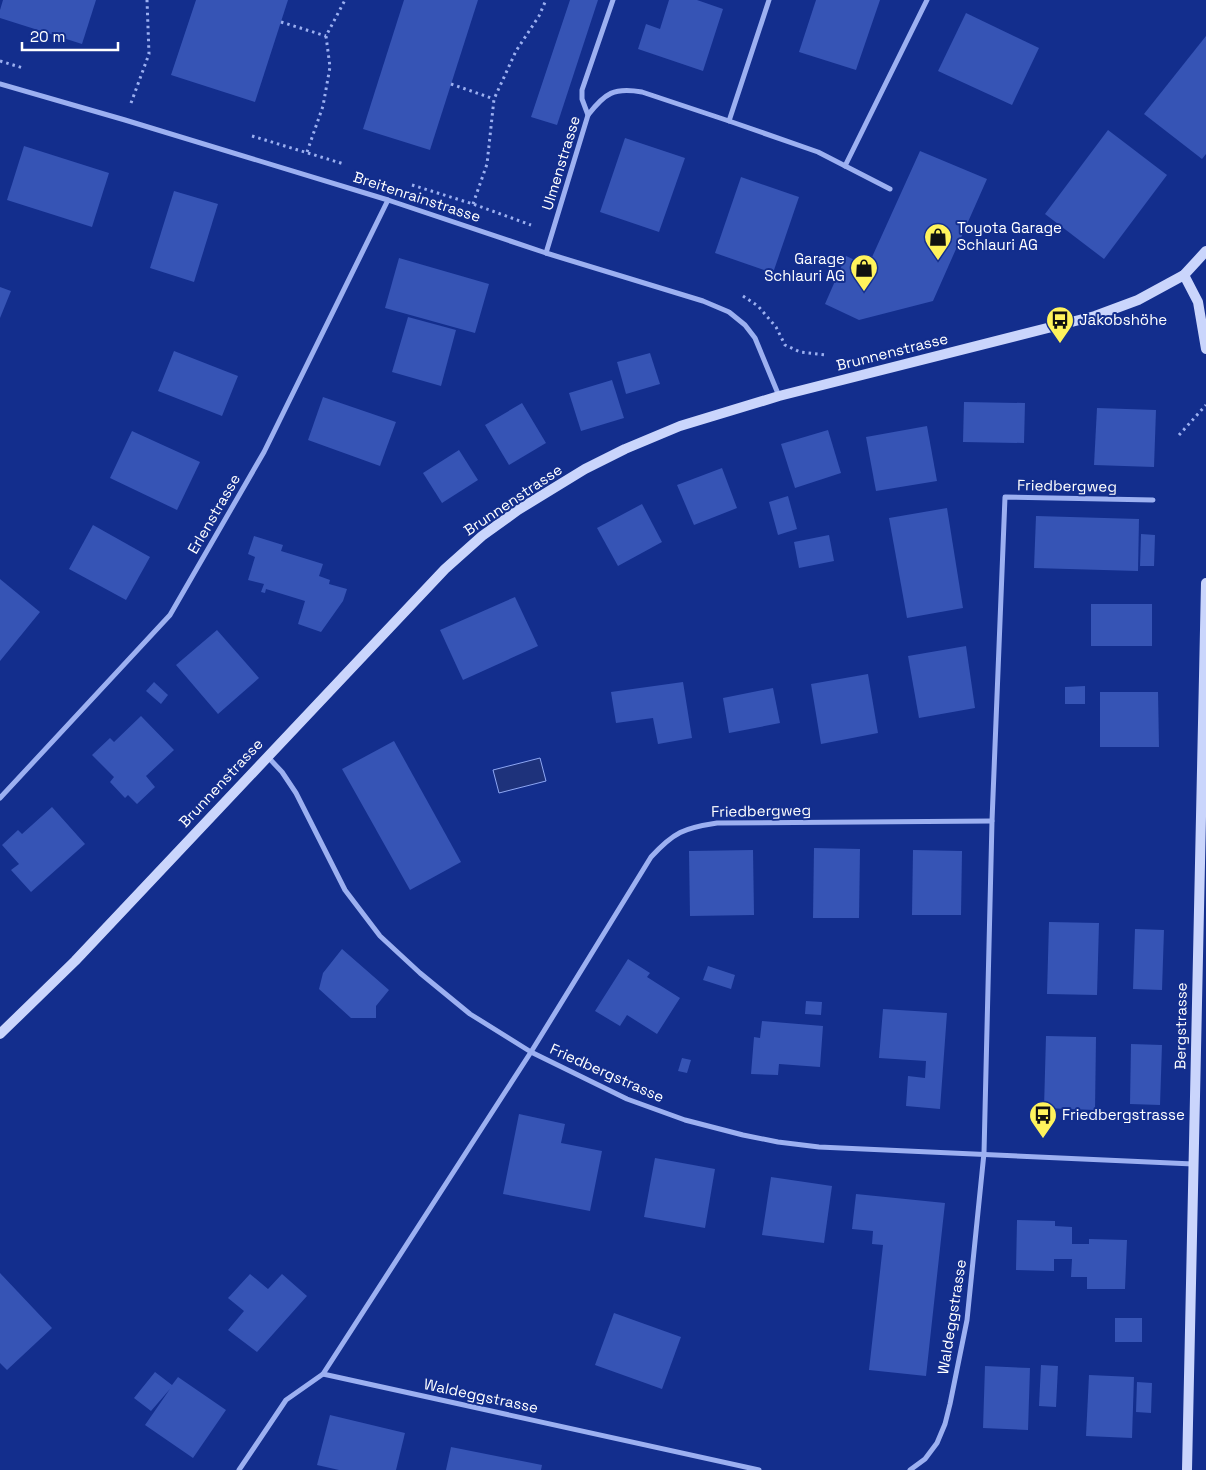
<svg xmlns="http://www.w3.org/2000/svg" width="1206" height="1470" font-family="'Space Grotesk',sans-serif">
	<rect width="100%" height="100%" fill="#132e8d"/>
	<!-- water -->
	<polygon fill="#1e327b" stroke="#8ea7f4" points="540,758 546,781 499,793 493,770"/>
	<!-- building -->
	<g fill="#3654b5">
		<polygon points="3,0 96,0 82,44 0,18 0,10"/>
		<polygon points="196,0 288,0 255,102 171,75"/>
		<polygon points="404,0 478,0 430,150 363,129"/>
		<polygon points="570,0 598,0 557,125 531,117"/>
		<polygon points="669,0 697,0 723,9 703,71 638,49 646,24 660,29"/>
		<polygon points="816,0 880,0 856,70 799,52"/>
		<polygon points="966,13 1039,48 1012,105 938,71"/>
		<polygon points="1206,36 1206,154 1202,159 1144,114"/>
		<polygon points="1108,130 1167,175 1104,259 1045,214"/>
		<polygon points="625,138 685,158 659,232 600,212"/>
		<polygon points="24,146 109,173 92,227 7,200"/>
		<polygon points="920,151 987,179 933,301 859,320 825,304 846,256 868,266"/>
		<polygon points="741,177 799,197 773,273 715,253"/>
		<polygon points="174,191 218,204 194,282 150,268"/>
		<polygon points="399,258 489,284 475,333 385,308"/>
		<polygon points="0,287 11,291 0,318"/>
		<polygon points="408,317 456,330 441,386 392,372"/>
		<polygon points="174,351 238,376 222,416 158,391"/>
		<polygon points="650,353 660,384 626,394 617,362"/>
		<polygon points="612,380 624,418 581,431 569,393"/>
		<polygon points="323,397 396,422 380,466 308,440"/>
		<polygon points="964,402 1025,403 1024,443 963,442"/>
		<polygon points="522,403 546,443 509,465 485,425"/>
		<polygon points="1097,408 1156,410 1154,467 1094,465"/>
		<polygon points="927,426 937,481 876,491 866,437"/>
		<polygon points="828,430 841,473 795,488 781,444"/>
		<polygon points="132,431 200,462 177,510 110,478"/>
		<polygon points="459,450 478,480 442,503 423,473"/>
		<polygon points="722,468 737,508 694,525 677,485"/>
		<polygon points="788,496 797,529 778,535 769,502"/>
		<polygon points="642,504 662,542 618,566 597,528"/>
		<polygon points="947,508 963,608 907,618 889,518"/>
		<polygon points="1036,516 1139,519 1138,571 1034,568"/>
		<polygon points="93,525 150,557 126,600 69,569"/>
		<polygon points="1141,534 1155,535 1154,566 1140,566"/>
		<polygon points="829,535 834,561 799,568 794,542"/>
		<polygon points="254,536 283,545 281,551 323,564 319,576 330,580 329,584 347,589 343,601 321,632 298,624 305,601 266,589 265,593 261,592 264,584 248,580 255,557 248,554"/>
		<polygon points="0,579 40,612 0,661"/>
		<polygon points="515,597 538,646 463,680 440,630"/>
		<rect x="1091" y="604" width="61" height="42"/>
		<polygon points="217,630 259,678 218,714 176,665"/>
		<polygon points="966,646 975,708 919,718 908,656"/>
		<polygon points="868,674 878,733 821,744 811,684"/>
		<polygon points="154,682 168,695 161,704 146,691"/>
		<polygon points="683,682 692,738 658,744 653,718 616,723 611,692"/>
		<polygon points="1085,686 1085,704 1065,704 1065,687"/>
		<polygon points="773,688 780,723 729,733 723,698"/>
		<polygon points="1100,692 1158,692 1159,747 1100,747"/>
		<polygon points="141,716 174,750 146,776 155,787 137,804 128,795 125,798 110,782 114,777 92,755 110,738 114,742"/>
		<polygon points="394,741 461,862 410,890 342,769"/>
		<polygon points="52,807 85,844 31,892 11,870 19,864 2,845 18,830 22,834"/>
		<polygon points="814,848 860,849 859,918 813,918"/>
		<polygon points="753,850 754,915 690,916 689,851"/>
		<polygon points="913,850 962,851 961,915 912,915"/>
		<polygon points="1049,922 1099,923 1097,995 1047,994"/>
		<polygon points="1135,929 1164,930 1162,990 1133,989"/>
		<polygon points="342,949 389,990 376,1006 376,1018 351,1018 319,989 323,973"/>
		<polygon points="628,959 650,973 647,977 680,998 657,1034 627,1015 620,1026 595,1011"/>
		<polygon points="708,966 735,975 731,989 703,980"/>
		<polygon points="806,1001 822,1002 821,1015 805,1014"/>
		<polygon points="883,1009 947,1013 940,1109 906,1106 908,1076 925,1078 926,1061 879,1058"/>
		<polygon points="762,1021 823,1026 820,1067 779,1064 778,1075 751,1074 754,1037 760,1038"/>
		<polygon points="1046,1036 1096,1037 1095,1110 1044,1108"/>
		<polygon points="1131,1044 1162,1045 1160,1105 1130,1104"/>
		<polygon points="682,1058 691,1060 687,1073 678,1071"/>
		<polygon points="519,1114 565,1124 561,1143 602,1151 590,1211 503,1194"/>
		<polygon points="655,1158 715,1169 705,1228 644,1217"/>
		<polygon points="771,1177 832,1186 824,1243 762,1235"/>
		<polygon points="856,1194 945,1203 926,1376 869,1370 883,1245 872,1244 873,1231 852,1229"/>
		<polygon points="1017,1220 1055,1221 1055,1226 1072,1227 1072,1244 1089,1244 1089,1239 1127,1240 1125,1289 1087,1289 1087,1277 1071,1277 1072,1259 1054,1259 1054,1271 1016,1270"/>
		<polygon points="0,1273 52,1328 7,1370 0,1363"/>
		<polygon points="250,1274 268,1289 282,1274 307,1296 257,1352 228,1330 244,1311 228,1298"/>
		<polygon points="614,1313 681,1337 662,1389 595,1365"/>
		<rect x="1115" y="1318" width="27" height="24"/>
		<polygon points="1041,1365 1058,1366 1056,1407 1039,1406"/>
		<polygon points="985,1366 1030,1368 1028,1430 983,1428"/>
		<polygon points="155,1372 172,1385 178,1377 226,1410 193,1458 145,1425 170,1389 151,1411 134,1398"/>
		<polygon points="1089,1375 1134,1377 1132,1438 1086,1436"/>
		<polygon points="1137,1382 1152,1383 1151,1413 1136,1412"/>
		<polygon points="330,1415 405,1433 396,1470 339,1470 317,1465"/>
		<polygon points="451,1447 542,1465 541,1470 446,1470"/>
	</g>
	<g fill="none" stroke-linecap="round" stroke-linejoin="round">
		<!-- path -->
		<g stroke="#9cb0f1" stroke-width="3" stroke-dasharray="2.5 4" stroke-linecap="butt">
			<polyline points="281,22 326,36"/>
			<polyline points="0,61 23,68"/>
			<polyline points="451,84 494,99"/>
			<polyline points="131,103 149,54 147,0"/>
			<polyline points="252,136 344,164"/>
			<polyline points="307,152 323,106 330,67 326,36 345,0"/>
			<polyline points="412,185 473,204 531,225"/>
			<polyline points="473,204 487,164 494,99 516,51 539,16 546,0"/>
			<polyline points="743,296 758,306 776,327 785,345 800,352 827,355"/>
			<polyline points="1179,435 1206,405"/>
		</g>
		<!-- minor -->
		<g stroke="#9cb0f1" stroke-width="5">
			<polyline points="0,84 125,120 388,200 546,253 703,301 729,312 745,325 755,338 779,396"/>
			<polyline points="588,115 582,99 582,90 613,0"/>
			<polyline points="729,121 769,0"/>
			<polyline points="845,166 927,0"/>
			<path d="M 546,253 L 588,115 C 605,93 614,87 642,92 L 729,121 L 818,152 L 890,189"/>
			<polyline points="267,756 282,772 296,793 345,890 380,936 420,973 470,1014 531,1052 627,1099 685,1120 743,1135 778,1142 819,1147 1193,1164"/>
			<polyline points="0,798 170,615 264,452 388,200"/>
			<path d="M 323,1374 L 531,1052 L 651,857 C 674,832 684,828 717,823 L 992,821"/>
			<polyline points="239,1470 286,1400 323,1374 759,1470"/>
			<polyline points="910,1470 925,1459 937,1443 945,1424 950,1404 967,1320 984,1153 992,821 1005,497 1153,500"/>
		</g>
		<!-- secondary -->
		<g stroke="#cad5fc" stroke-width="10">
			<polyline points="1184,275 1198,302 1206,349"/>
			<polyline points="0,1034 75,961 445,569 482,536 518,510 585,469 625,449 680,426 779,396 1095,316 1138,300 1184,275 1206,251"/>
			<polyline points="1187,1470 1206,583"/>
		</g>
	</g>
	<!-- icons -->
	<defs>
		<g id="shop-pin" transform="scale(1.4375)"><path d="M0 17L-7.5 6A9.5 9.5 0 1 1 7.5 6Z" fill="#fff35c" stroke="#132e8d"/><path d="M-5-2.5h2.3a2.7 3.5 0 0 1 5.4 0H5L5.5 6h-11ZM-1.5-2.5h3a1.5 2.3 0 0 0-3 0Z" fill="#111"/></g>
		<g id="bus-pin" transform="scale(1.4375)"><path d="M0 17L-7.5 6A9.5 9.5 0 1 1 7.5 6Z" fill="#fff35c" stroke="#132e8d"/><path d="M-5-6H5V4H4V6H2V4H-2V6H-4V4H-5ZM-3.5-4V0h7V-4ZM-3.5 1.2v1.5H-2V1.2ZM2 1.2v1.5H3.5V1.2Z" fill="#111"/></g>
	</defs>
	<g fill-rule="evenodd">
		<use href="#shop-pin" x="938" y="237"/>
		<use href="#shop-pin" x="864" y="268"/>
		<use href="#bus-pin" x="1060" y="320"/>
		<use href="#bus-pin" x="1043" y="1115"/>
	</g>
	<g text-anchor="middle" stroke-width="4" stroke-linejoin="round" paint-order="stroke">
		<!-- street labels -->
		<g font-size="15" fill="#fff" stroke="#132e8d">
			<text transform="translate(561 163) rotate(-73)" y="5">Ulmenstrasse</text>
			<text transform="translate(417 197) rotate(18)" y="5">Breitenrainstrasse</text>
			<text transform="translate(892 352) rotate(-14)" y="5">Brunnenstrasse</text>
			<text transform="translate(1067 486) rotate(1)" y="5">Friedbergweg</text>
			<text transform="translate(513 500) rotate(-34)" y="5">Brunnenstrasse</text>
			<text transform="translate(214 514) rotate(-60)" y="5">Erlenstrasse</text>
			<text transform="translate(221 783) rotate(-47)" y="5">Brunnenstrasse</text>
			<text transform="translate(761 811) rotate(-1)" y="5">Friedbergweg</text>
			<text transform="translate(1181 1026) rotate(-89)" y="5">Bergstrasse</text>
			<text transform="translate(607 1073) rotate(24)" y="5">Friedbergstrasse</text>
			<text transform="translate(952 1317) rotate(-81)" y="5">Waldeggstrasse</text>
			<text transform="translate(481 1396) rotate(12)" y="5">Waldeggstrasse</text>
		</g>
		<!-- poi labels -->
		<g font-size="15" fill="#fff" stroke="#132e8d" text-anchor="start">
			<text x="957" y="233">Toyota Garage<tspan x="957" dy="17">Schlauri AG</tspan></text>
			<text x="845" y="264" text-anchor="end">Garage<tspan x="845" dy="17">Schlauri AG</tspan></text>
			<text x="1079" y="325">Jakobshöhe</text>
			<text x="1062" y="1120">Friedbergstrasse</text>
		</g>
	</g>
	<!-- scale -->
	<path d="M22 42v8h96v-8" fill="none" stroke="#ffffff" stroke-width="2.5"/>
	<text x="30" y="42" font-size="15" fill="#ffffff" stroke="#132e8d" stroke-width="4" paint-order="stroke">20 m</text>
</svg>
